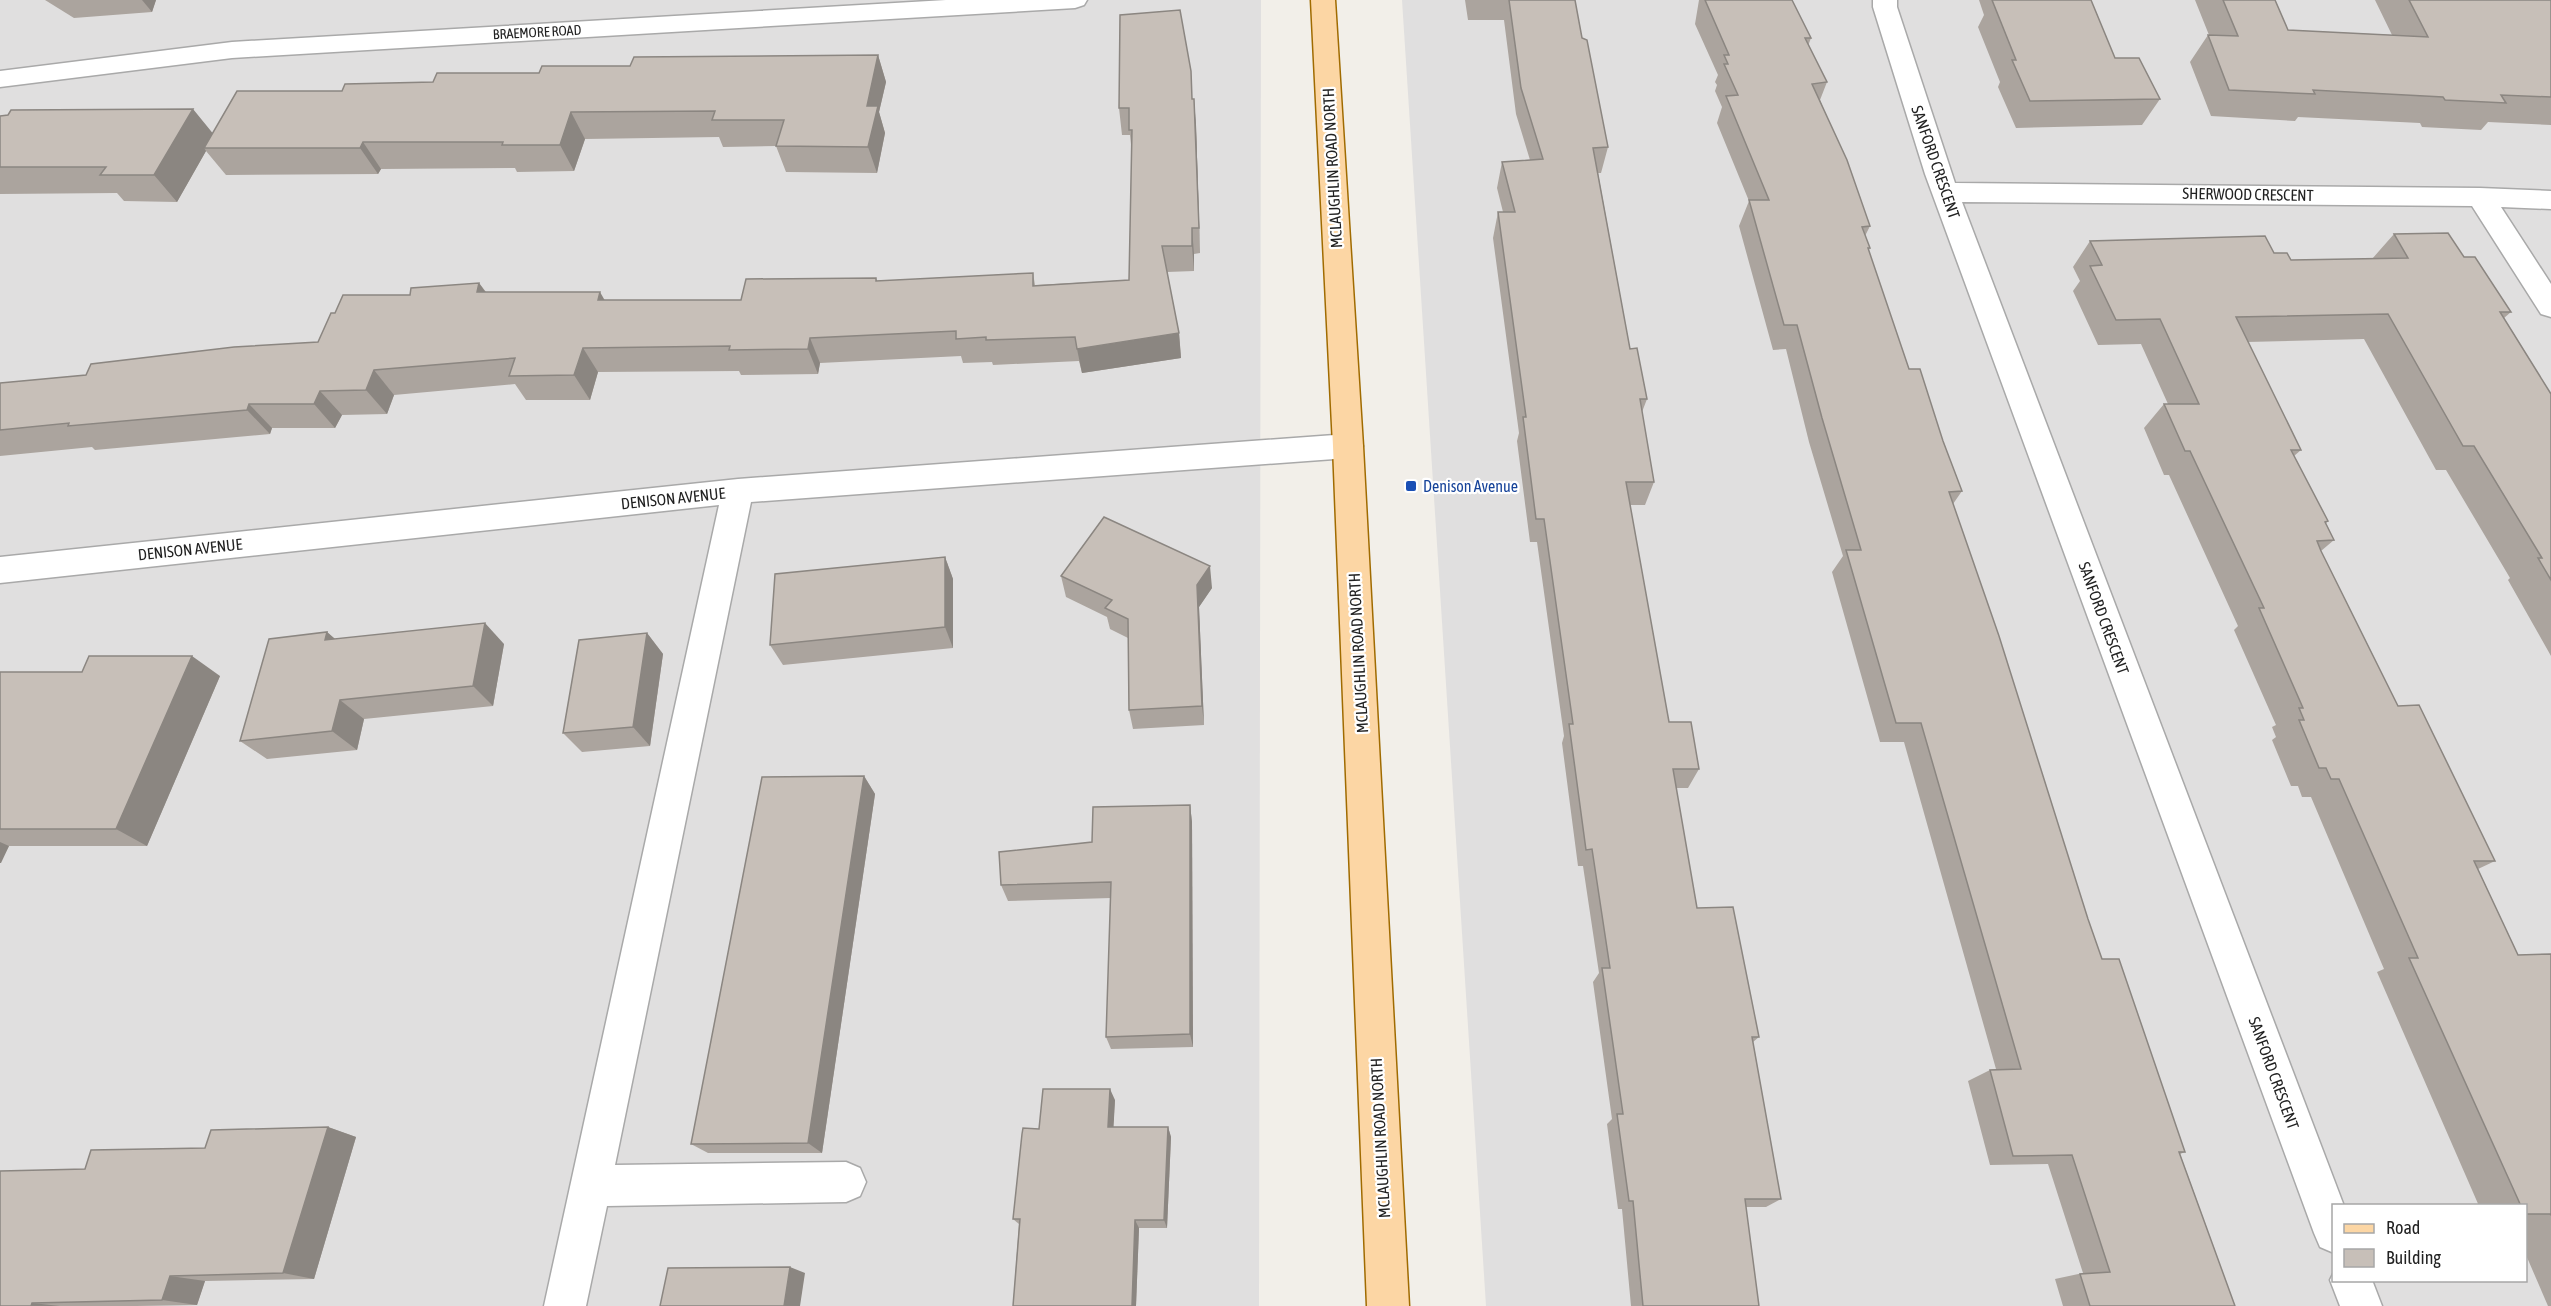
<svg xmlns="http://www.w3.org/2000/svg" width="2551" height="1306" font-family="'Asap Condensed',sans-serif">
	<rect width="100%" height="100%" fill="#f2efe9"/>
	<!-- residential -->
	<g fill="#e0dfdf" fill-rule="evenodd">
		<polygon points="0,0 1261,0 1259,1306 0,1306"/>
		<path d="M 1402,0 L 2551,0 L 2551,1306 L 1486,1306 ZM 2334,1206 L 2526,1206 L 2526,1280 L 2334,1280 Z"/>
	</g>
	<g fill="none" stroke-linecap="round" stroke-linejoin="round">
		<!-- minor casing -->
		<g stroke="#a9a9a9" stroke-width="3">
			<g id="minor">
				<polygon points="946,0 1087,0 1084,5 1075,8 232,58 0,87 0,71 232,42"/>
				<polygon points="1873,0 1897,0 1897,7 1955,183 2480,188 2551,191 2551,209 2501,207 2551,284 2551,317 2541,314 2472,206 1962,202 2344,1206 2334,1206 2334,1253 2320,1247 2314,1233 1925,174 1873,7"/>
				<polygon points="1348,434 1359,438 1363,446 1359,454 1348,458 751,502 615,1165 846,1162 860,1168 866,1182 860,1196 846,1202 607,1206 586,1306 544,1306 719,505 0,583 0,557 738,479"/>
				<polygon points="2334,1272 2334,1280 2372,1280 2382,1306 2340,1306 2330,1280"/>
			</g>
		</g>
		<!-- major casing -->
		<g stroke="#a06b00" stroke-width="3">
			<polygon id="major" points="1311,0 1335,0 1363,446 1409,1306 1367,1306 1333,446"/>
		</g>
		<!-- minor -->
		<use href="#minor" fill="#fff" fill-rule="evenodd"/>
		<!-- major -->
		<use href="#major" fill="#fcd6a4" fill-rule="evenodd"/>
	</g>
	<!-- wall -->
	<g fill="#aba49e">
		<polygon points="45,0 156,0 152,12 74,18"/>
		<polygon points="1465,0 1575,0 1582,38 1608,147 1601,173 1598,173 1630,349 1647,399 1642,412 1654,482 1645,505 1630,505 1669,722 1699,769 1688,788 1676,788 1697,908 1759,1037 1753,1042 1781,1199 1766,1207 1746,1207 1759,1306 1631,1306 1622,1209 1618,1209 1607,1124 1612,1119 1593,982 1599,973 1583,866 1578,866 1562,743 1564,736 1537,542 1530,542 1517,441 1519,433 1493,238 1498,212 1503,212 1497,188 1502,162 1530,160 1516,114 1504,20 1468,20"/>
		<polygon points="1699,0 1792,0 1811,38 1808,46 1827,82 1820,100 1870,226 1865,236 1870,248 1868,251 1909,369 1943,441 1962,491 1953,504 2088,919 2102,959 2185,1152 2180,1154 2235,1306 2063,1306 2055,1279 2083,1273 2048,1164 1990,1165 1968,1081 1990,1070 1996,1069 1904,742 1880,742 1832,572 1843,556 1809,442 1786,349 1773,350 1739,226 1749,201 1717,123 1722,107 1715,91 1717,85 1715,82 1718,75 1695,24"/>
		<polygon points="1979,0 2091,0 2115,58 2160,99 2142,125 2016,128 1998,87 2000,82 1978,27 1984,15"/>
		<polygon points="2195,0 2275,0 2288,30 2392,35 2375,0 2551,0 2551,125 2488,122 2481,130 2422,127 2420,123 2298,117 2295,121 2211,116 2190,62 2208,35 2209,35"/>
		<polygon points="878,55 886,82 879,112 885,133 877,173 786,172 776,146 723,147 719,137 585,139 574,171 517,172 515,168 381,169 378,174 226,175 206,151 177,202 124,201 117,193 0,194 0,116 213,134 342,91 433,82 539,73 630,66"/>
		<polygon points="1193,99 1196,125 1200,253 1194,254 1194,271 1167,272 1179,333 1181,358 1082,373 1079,361 993,365 992,362 963,363 961,356 820,363 818,374 741,375 739,371 598,372 590,400 526,400 515,384 394,395 387,414 342,415 335,428 272,428 270,434 95,450 92,447 0,456 0,383 86,375 318,342 335,313 410,295 479,283 486,292 605,300 741,300 876,278 877,281 1033,273 1035,285 1129,280 1132,154 1130,135 1122,135 1119,108"/>
		<polygon points="2394,234 2464,257 2511,312 2504,318 2551,394 2551,656 2508,580 2510,578 2446,470 2436,470 2364,339 2247,342 2301,450 2294,456 2328,521 2326,523 2334,540 2321,551 2398,706 2495,861 2478,869 2518,955 2551,954 2551,1306 2548,1306 2526,1255 2526,1206 2479,1206 2377,972 2384,969 2311,797 2302,797 2298,786 2291,786 2272,740 2276,737 2272,727 2276,725 2234,630 2238,626 2169,475 2164,475 2144,428 2164,404 2168,404 2141,344 2098,345 2073,291 2080,281 2073,267 2090,241 2274,253 2291,260 2372,259"/>
		<polygon points="945,557 953,579 953,648 783,665 770,645"/>
		<polygon points="1061,576 1212,588 1199,607 1204,725 1133,729 1129,710 1128,638 1110,629 1107,617 1066,597"/>
		<polygon points="327,632 335,639 504,644 493,706 364,719 357,750 267,759 240,741"/>
		<polygon points="647,633 663,654 650,746 582,752 563,733"/>
		<polygon points="0,672 220,676 147,846 9,846 0,863"/>
		<polygon points="864,776 875,794 822,1153 708,1153 691,1144"/>
		<polygon points="1190,805 1192,822 1193,1047 1111,1049 1106,1037 1111,898 1008,901 1001,885 1092,842"/>
		<polygon points="1115,1100 1113,1127 1168,1127 1171,1137 1167,1228 1139,1228 1136,1306 1013,1306 1019,1224 1013,1219 1039,1129"/>
		<polygon points="328,1127 356,1137 314,1279 205,1281 197,1305 136,1306 0,1306 85,1169"/>
	</g>
	<!-- shaded-wall -->
	<g fill="#8b8681">
		<polygon points="142,0 156,0 152,12"/>
		<polygon points="878,55 886,82 879,112 885,133 877,173 868,147 867,106"/>
		<polygon points="1194,99 1196,125 1200,253 1199,228"/>
		<polygon points="193,109 215,136 204,148 206,151 177,202 154,175"/>
		<polygon points="571,112 585,139 574,171 560,145"/>
		<polygon points="363,142 381,169 378,174 360,148"/>
		<polygon points="1192,228 1194,254 1194,271 1192,246"/>
		<polygon points="479,283 497,308 477,292"/>
		<polygon points="600,292 615,318 598,300"/>
		<polygon points="1179,333 1181,358 1082,373 1077,349"/>
		<polygon points="810,338 820,363 818,374 808,349"/>
		<polygon points="583,348 598,372 590,400 574,375"/>
		<polygon points="374,370 394,395 387,414 366,390"/>
		<polygon points="320,391 342,415 335,428 314,404"/>
		<polygon points="249,404 272,428 270,434 247,410"/>
		<polygon points="945,557 953,579 953,648 945,627"/>
		<polygon points="1210,566 1212,588 1199,607 1204,725 1202,706 1197,585"/>
		<polygon points="485,623 504,644 493,706 473,686"/>
		<polygon points="327,632 351,653 325,640"/>
		<polygon points="647,633 663,654 650,746 633,727"/>
		<polygon points="192,656 220,676 147,846 116,829"/>
		<polygon points="340,700 364,719 357,750 332,731"/>
		<polygon points="864,776 875,794 822,1153 808,1143"/>
		<polygon points="1190,805 1192,822 1193,1047 1190,1034"/>
		<polygon points="0,842 9,846 1,863 0,863"/>
		<polygon points="1110,1089 1115,1100 1113,1137 1108,1127"/>
		<polygon points="328,1127 356,1137 314,1279 283,1273"/>
		<polygon points="1168,1127 1171,1137 1167,1228 1164,1220"/>
		<polygon points="1135,1220 1139,1228 1136,1306 1132,1306"/>
		<polygon points="790,1267 805,1273 800,1306 784,1306"/>
		<polygon points="170,1276 205,1281 197,1305 162,1300"/>
		<polygon points="32,1303 60,1306 31,1306"/>
	</g>
	<!-- building -->
	<g fill="#c7bfb8" stroke="#8b8681" stroke-width="1.5">
		<polygon points="1509,0 1575,0 1582,38 1587,40 1608,147 1593,148 1630,349 1637,348 1647,399 1640,399 1654,482 1626,482 1669,722 1691,722 1699,769 1673,769 1697,908 1733,907 1759,1037 1752,1037 1781,1199 1745,1199 1759,1306 1643,1306 1633,1201 1629,1201 1617,1114 1623,1114 1602,968 1610,968 1592,849 1586,850 1569,724 1573,724 1544,519 1536,519 1523,417 1526,417 1498,212 1515,212 1502,162 1543,159 1521,88"/>
		<polygon points="1705,0 1792,0 1811,38 1805,38 1827,82 1812,84 1847,160 1870,226 1862,227 1870,248 1868,248 1909,369 1920,369 1943,441 1962,491 1949,492 1999,636 2088,919 2102,959 2119,959 2185,1152 2179,1152 2235,1306 2090,1306 2080,1274 2110,1272 2072,1155 2013,1156 1990,1070 2021,1069 1921,723 1896,723 1846,550 1861,550 1822,418 1797,325 1784,325 1749,200 1769,200 1726,96 1738,95 1724,64 1728,64 1724,55 1729,55"/>
		<polygon points="1992,0 2091,0 2115,58 2139,58 2160,99 2030,101 2012,60 2016,60"/>
		<polygon points="2223,0 2275,0 2288,30 2428,37 2409,0 2551,0 2551,97 2501,95 2506,103 2445,100 2443,97 2313,90 2315,94 2229,90 2208,35 2238,36"/>
		<polygon points="1180,10 1191,71 1192,99 1194,99 1199,228 1192,228 1192,246 1162,246 1179,333 1077,349 1075,337 986,340 986,337 956,339 956,331 810,338 808,349 729,350 730,346 583,348 574,375 509,376 515,358 374,370 366,390 320,391 314,404 249,404 247,410 68,426 69,423 0,430 0,383 86,375 91,364 234,347 318,342 331,313 335,313 343,295 410,295 411,288 479,283 477,292 600,292 598,300 741,300 746,279 876,278 876,281 1033,273 1033,286 1129,280 1132,130 1129,130 1129,108 1119,108 1120,15"/>
		<polygon points="878,55 867,106 878,106 868,147 776,146 784,120 712,120 715,111 571,112 560,145 502,145 503,142 363,142 360,148 204,148 237,91 342,91 345,84 433,82 437,73 539,73 542,66 630,66 634,57"/>
		<polygon points="193,109 154,175 100,175 106,167 0,167 0,116 8,115 11,110"/>
		<polygon points="2448,233 2464,257 2475,257 2511,312 2500,312 2551,394 2551,580 2538,558 2542,558 2474,446 2463,446 2388,314 2236,317 2301,450 2291,450 2328,521 2325,522 2334,540 2317,541 2321,551 2398,706 2419,705 2495,861 2474,861 2518,955 2551,954 2551,1215 2550,1214 2526,1214 2526,1206 2521,1206 2409,958 2418,958 2339,779 2331,779 2326,768 2319,768 2299,720 2304,720 2299,708 2303,708 2259,608 2264,608 2190,451 2185,451 2164,404 2199,404 2160,319 2116,320 2090,266 2102,265 2090,241 2265,236 2274,253 2287,253 2291,260 2408,258 2394,234"/>
		<polygon points="1104,517 1210,566 1197,585 1202,706 1129,710 1128,619 1105,608 1112,600 1061,576"/>
		<polygon points="945,557 945,627 770,645 775,574"/>
		<polygon points="485,623 473,686 340,700 332,731 240,741 269,639 327,632 325,640"/>
		<polygon points="647,633 633,727 563,733 579,640"/>
		<polygon points="89,656 192,656 116,829 0,829 0,672 82,672"/>
		<polygon points="864,776 808,1143 691,1144 762,777"/>
		<polygon points="1190,805 1190,1034 1106,1037 1111,882 1001,885 999,852 1092,842 1093,807"/>
		<polygon points="1043,1089 1110,1089 1108,1127 1168,1127 1164,1220 1135,1220 1132,1306 1013,1306 1020,1219 1013,1219 1022,1134 1023,1128 1039,1129"/>
		<polygon points="328,1127 283,1273 170,1276 162,1300 32,1303 31,1306 0,1306 0,1171 85,1169 91,1150 205,1148 211,1130"/>
		<polygon points="790,1267 784,1306 660,1306 668,1268"/>
	</g>
	<!-- markers -->
	<rect fill="#1a4fb4" stroke="#fff" stroke-width="2" x="1405" y="480" width="12" height="12" rx="3"/>
	<g text-anchor="middle" stroke-width="4.5" stroke-linejoin="round" paint-order="stroke">
		<!-- far-street labels -->
		<g font-size="14" fill="#222" stroke="#fff">
			<text transform="translate(537 32) rotate(-3)" y="5">BRAEMORE ROAD</text>
		</g>
		<!-- street labels -->
		<g font-size="16" fill="#222" stroke="#fff">
			<text transform="translate(1936 162) rotate(71)" y="6">SANFORD CRESCENT</text>
			<text transform="translate(1332 168) rotate(-93)" y="6">MCLAUGHLIN ROAD NORTH</text>
			<text transform="translate(2248 194) rotate(1)" y="6">SHERWOOD CRESCENT</text>
			<text transform="translate(673 498) rotate(-6)" y="6">DENISON AVENUE</text>
			<text transform="translate(190 549) rotate(-6)" y="6">DENISON AVENUE</text>
			<text transform="translate(2104 618) rotate(70)" y="6">SANFORD CRESCENT</text>
			<text transform="translate(1358 653) rotate(-93)" y="6">MCLAUGHLIN ROAD NORTH</text>
			<text transform="translate(2274 1073) rotate(70)" y="6">SANFORD CRESCENT</text>
			<text transform="translate(1380 1138) rotate(-93)" y="6">MCLAUGHLIN ROAD NORTH</text>
		</g>
		<!-- transit labels -->
		<g font-size="16" fill="#164399" stroke="#fff" text-anchor="start">
			<text x="1423" y="492">Denison Avenue</text>
		</g>
	</g>
	<!-- legend -->
	<rect x="2332" y="1204" width="195" height="78" fill="#ffffff" stroke="#a7a7a7" stroke-width="1.5"/>
	<rect x="2344" y="1224" width="30" height="9" fill="#fcd6a4" stroke="#a7a7a7" stroke-width="1.5"/>
	<text x="2386" y="1234" font-size="18" fill="#222222">Road</text>
	<rect x="2344" y="1249" width="30" height="18" fill="#c7bfb8" stroke="#a7a7a7" stroke-width="1.5"/>
	<text x="2386" y="1264" font-size="18" fill="#222222">Building</text>
</svg>
